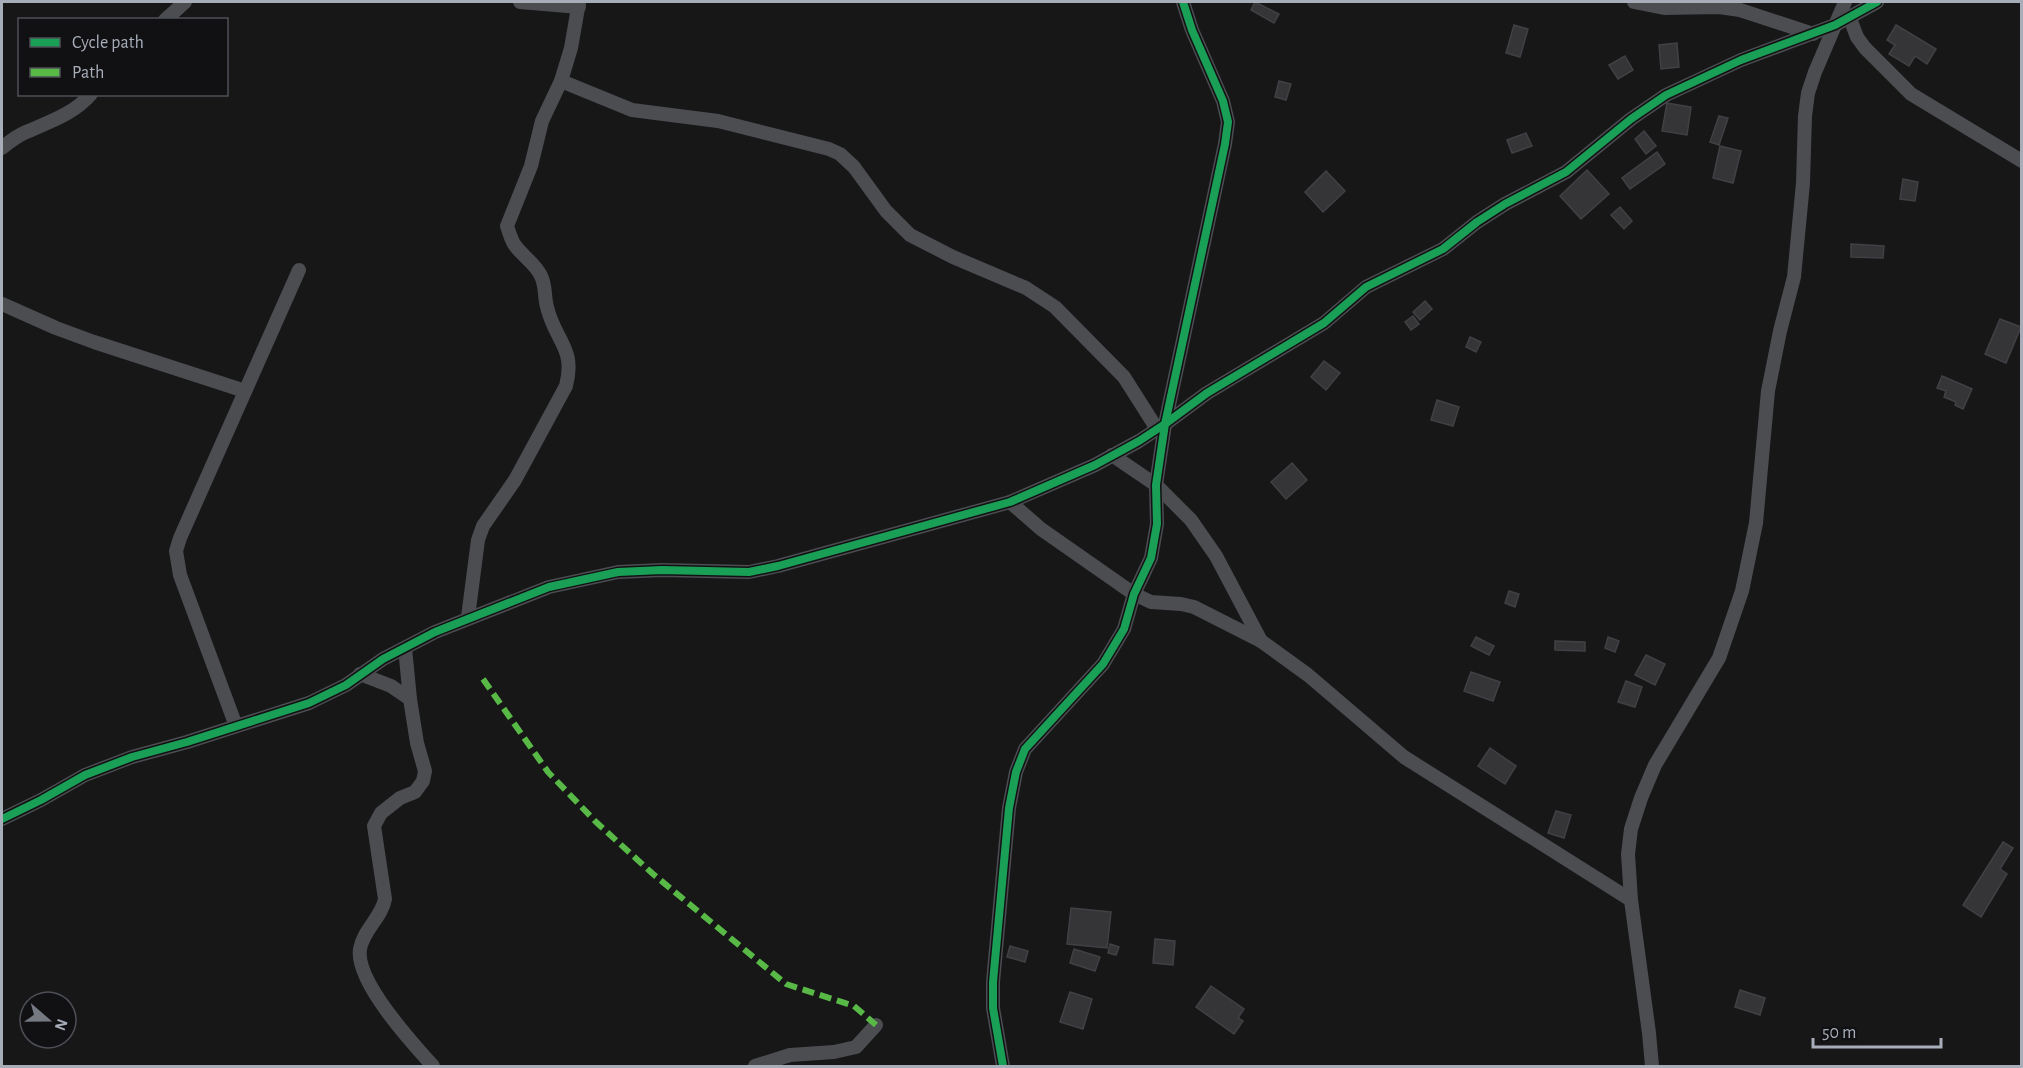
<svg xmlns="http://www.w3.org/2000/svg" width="2023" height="1068" font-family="'Alegreya Sans',sans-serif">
	<rect width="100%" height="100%" fill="#171718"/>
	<!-- building -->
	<g fill="#353537" stroke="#404144" stroke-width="1.5">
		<polygon points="1255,2 1279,14 1274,23 1251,10"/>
		<polygon points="1514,25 1528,29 1520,57 1506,53"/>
		<polygon points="1896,25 1936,49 1927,64 1915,56 1909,66 1889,54 1895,45 1887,40"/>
		<polygon points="1677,43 1679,67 1661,69 1659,45"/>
		<polygon points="1625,56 1633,70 1618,79 1609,65"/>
		<polygon points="1279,81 1291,84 1286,100 1275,97"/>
		<polygon points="1667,103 1691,107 1687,135 1662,131"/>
		<polygon points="1719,116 1728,118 1719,145 1710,142"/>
		<polygon points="1644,131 1656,146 1646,154 1635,139"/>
		<polygon points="1526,133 1532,146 1512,153 1507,140"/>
		<polygon points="1720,146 1741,151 1733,183 1713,178"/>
		<polygon points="1657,152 1665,164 1630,189 1622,178"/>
		<polygon points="1587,170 1609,194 1581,219 1560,196"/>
		<polygon points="1326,171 1345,191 1323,212 1305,192"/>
		<polygon points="1903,179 1918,182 1915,201 1900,199"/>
		<polygon points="1620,207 1632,221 1624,229 1611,215"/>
		<polygon points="1851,244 1884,246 1883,258 1851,257"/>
		<polygon points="1425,301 1432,309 1420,320 1413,312"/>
		<polygon points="1413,316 1419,324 1411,330 1405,322"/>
		<polygon points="2000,319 2021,327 2006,363 1985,354"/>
		<polygon points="1470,337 1481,342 1476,352 1466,347"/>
		<polygon points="1324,361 1340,373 1326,390 1311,377"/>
		<polygon points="1942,376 1972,389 1963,409 1955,405 1956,402 1944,397 1946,391 1937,388"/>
		<polygon points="1437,400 1459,407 1453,426 1431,420"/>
		<polygon points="1292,463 1307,480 1286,499 1271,482"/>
		<polygon points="1509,591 1519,594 1515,607 1505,603"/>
		<polygon points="1476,637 1494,646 1489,655 1471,646"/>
		<polygon points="1608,637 1619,641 1615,652 1605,648"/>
		<polygon points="1555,641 1585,642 1585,651 1555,650"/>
		<polygon points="1646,655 1665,664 1655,685 1635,675"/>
		<polygon points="1471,672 1500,682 1493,701 1464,691"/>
		<polygon points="1626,681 1642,687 1635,707 1618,702"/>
		<polygon points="1490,748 1516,766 1505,784 1478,766"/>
		<polygon points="1556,811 1571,815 1564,838 1548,833"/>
		<polygon points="2003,842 2013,848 2000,869 2007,874 1981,917 1963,905"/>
		<polygon points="1071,908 1111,912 1107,948 1067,944"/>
		<polygon points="1155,939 1175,941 1173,965 1153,963"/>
		<polygon points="1110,944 1119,947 1116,955 1108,953"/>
		<polygon points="1010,946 1028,951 1025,962 1007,957"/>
		<polygon points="1074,949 1100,957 1095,971 1070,963"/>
		<polygon points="1211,986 1244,1009 1238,1018 1243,1021 1234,1034 1196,1007"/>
		<polygon points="1740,990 1765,998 1760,1015 1735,1007"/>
		<polygon points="1070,992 1092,999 1083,1029 1060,1022"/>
	</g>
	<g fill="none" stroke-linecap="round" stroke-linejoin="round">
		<!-- minor -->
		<g stroke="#4b4d51" stroke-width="14">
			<polyline points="520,2 579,7"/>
			<polyline points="1634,2 1664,8 1719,7 1740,10 1813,34"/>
			<polyline points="1849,16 1857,37 1865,48 1911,94 2022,161"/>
			<polyline points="165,20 185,2"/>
			<polyline points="561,81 632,110 718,121 829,149 840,154 854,167 886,211 910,235 953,257 1026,288 1055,307 1124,377 1157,429"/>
			<path d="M 2,148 C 9,142 17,136 26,132 C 49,122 74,114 91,94"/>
			<polyline points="2,304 56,328 94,342 245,391"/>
			<polyline points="1112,455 1156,485 1191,520 1216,556 1261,641"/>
			<polyline points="1010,502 1041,529 1134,594 1151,602 1181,604 1194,607 1261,641 1308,675 1404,757 1631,900"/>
			<path d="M 468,617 L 478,540 L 483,526 L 515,480 L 566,386 C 576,348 555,341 547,307 C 544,296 546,286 541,276 C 535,263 522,256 514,244 C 511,239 509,232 507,226 L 531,166 L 542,121 L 561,81 L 571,48 L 579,2"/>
			<path d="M 405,648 L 410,699 L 417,743 L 425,771 L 423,781 L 415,792 L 400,798 L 381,813 L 374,826 L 385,899 C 382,917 363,930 360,949 C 355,981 412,1043 433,1066"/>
			<polyline points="360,674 391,686 410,699"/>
			<polyline points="236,726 180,575 176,551 180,538 299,270"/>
			<polyline points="2,819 41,800 85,775 132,757 187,742 309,703 346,685 383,659 435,632 549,587 618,572 662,570 749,572 778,566 1010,502 1095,465 1139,441 1165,424 1207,393 1324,323 1366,287 1443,249 1477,222 1505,204 1566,172 1631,119 1666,95 1741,60 1835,25 1877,2"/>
			<polyline points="755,1066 790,1055 834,1052 856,1047 876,1025"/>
			<polyline points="1003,1066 993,1008 993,982 1009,808 1016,772 1025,749 1103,664 1124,629 1134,594 1151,558 1157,524 1156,485 1165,424 1225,144 1228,122 1223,101 1192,30 1183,2"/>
			<polyline points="1652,1066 1649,1033 1631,900 1628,854 1631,829 1641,798 1655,765 1719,658 1742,591 1756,523 1768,391 1780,331 1794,277 1803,183 1805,116 1808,93 1815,72 1845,2"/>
		</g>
		<!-- quiet -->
		<polyline stroke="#58b947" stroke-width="6" stroke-dasharray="12 6" stroke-linecap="butt" points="483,679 548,772 596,822 653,874 786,984 854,1006 876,1025"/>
		<!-- cycleway casing -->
		<g stroke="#111114" stroke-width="11">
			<g id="cycleway">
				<polyline points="2,819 41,800 85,775 132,757 187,742 309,703 346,685 383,659 435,632 549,587 618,572 662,570 749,572 778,566 1010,502 1095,465 1139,441 1165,424 1207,393 1324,323 1366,287 1443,249 1477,222 1505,204 1566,172 1631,119 1666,95 1741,60 1835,25 1877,2"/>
				<polyline points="1003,1066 993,1008 993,982 1009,808 1016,772 1025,749 1103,664 1124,629 1134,594 1151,558 1157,524 1156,485 1165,424 1225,144 1228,122 1223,101 1192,30 1183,2"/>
			</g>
		</g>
		<!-- cycleway -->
		<use href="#cycleway" stroke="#1a9f57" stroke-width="8"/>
	</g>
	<!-- border -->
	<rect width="2023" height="1068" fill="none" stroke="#a8aeb9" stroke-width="6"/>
	<!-- legend -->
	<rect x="18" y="18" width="210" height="78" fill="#111114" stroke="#4d5056" stroke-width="1.5"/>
	<rect x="30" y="38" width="30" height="9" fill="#1a9f57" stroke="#4d5056" stroke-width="1.5"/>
	<text x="72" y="48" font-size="18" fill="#a8aeb9">Cycle path</text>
	<rect x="30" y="68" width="30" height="9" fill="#58b947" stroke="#4d5056" stroke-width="1.5"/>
	<text x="72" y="78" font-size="18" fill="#a8aeb9">Path</text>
	<!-- north arrow -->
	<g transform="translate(48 1020) rotate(110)"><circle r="28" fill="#111114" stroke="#4d5056" stroke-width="1.5"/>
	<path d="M0-4.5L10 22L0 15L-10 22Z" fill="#757981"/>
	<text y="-9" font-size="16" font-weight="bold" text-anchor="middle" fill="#a8aeb9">N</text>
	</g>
	<!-- scale -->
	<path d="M1813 1038v9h128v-9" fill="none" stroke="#a8aeb9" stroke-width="3"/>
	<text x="1822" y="1038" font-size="18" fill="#a8aeb9" stroke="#111114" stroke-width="4.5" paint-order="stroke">50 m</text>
</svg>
